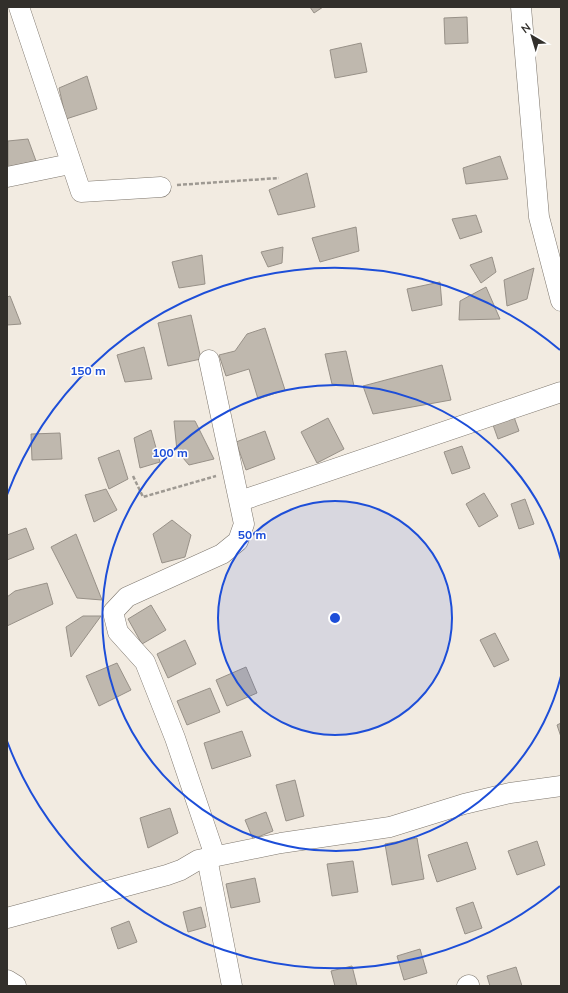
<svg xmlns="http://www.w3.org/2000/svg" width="568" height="993" font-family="Mulish,sans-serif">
	<rect width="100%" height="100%" fill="#f2ebe1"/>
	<!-- building -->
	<g fill="#bfb8ae" stroke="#989188">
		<polygon points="310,7 323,7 314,13"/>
		<polygon points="467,17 468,43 445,44 444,18"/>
		<polygon points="361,43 367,72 335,78 330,50"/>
		<polygon points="87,76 97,109 66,119 59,88"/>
		<polygon points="28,139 36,161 8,167 8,141"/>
		<polygon points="500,156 508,179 466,184 463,168"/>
		<polygon points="307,173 315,207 278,215 269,190"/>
		<polygon points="476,215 482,232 460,239 452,219"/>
		<polygon points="356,227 359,251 320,262 312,238"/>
		<polygon points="283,247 282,263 268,267 261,252"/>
		<polygon points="202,255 205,284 179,288 172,262"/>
		<polygon points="492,257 496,272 481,283 470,265"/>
		<polygon points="534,268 527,299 507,306 504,280"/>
		<polygon points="440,282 442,305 412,311 407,289"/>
		<polygon points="486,287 500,319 459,320 460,301"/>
		<polygon points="10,296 21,324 7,325 7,297"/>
		<polygon points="191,315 201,359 168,366 158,323"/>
		<polygon points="265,328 285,390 258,399 249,369 226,376 219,355 235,351 247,334"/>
		<polygon points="144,347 152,379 125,382 117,355"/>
		<polygon points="346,351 354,386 332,384 325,354"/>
		<polygon points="442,365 451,400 373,414 363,386"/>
		<polygon points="514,417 519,431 498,439 493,425"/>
		<polygon points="328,418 344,449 317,463 301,432"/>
		<polygon points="174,421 195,421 214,459 189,465 177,451"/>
		<polygon points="151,430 160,462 140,468 134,438"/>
		<polygon points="265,431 275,459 246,470 236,442"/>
		<polygon points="60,433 62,459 32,460 31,434"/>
		<polygon points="462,446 470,468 452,474 444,452"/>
		<polygon points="119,450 128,479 109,489 98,458"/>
		<polygon points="106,489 117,510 94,522 85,495"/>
		<polygon points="484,493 498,516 479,527 466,504"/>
		<polygon points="525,499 534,524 519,529 511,504"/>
		<polygon points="172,520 191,535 185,557 162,563 153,534"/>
		<polygon points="26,528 34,549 7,560 7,535"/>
		<polygon points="76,534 102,600 77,598 51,547"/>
		<polygon points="47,583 53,604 7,626 7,597 15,591"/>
		<polygon points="151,605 166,630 142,644 128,619"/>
		<polygon points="83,616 101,616 71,657 66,627"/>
		<polygon points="495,633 509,660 494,667 480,640"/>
		<polygon points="185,640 196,664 168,678 157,654"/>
		<polygon points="117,663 131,690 99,706 86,676"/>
		<polygon points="246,667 257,693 227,706 216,680"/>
		<polygon points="210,688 220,712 187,725 177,701"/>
		<polygon points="561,723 561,737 557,725"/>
		<polygon points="242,731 251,756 212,769 204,743"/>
		<polygon points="295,780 304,816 286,821 276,785"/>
		<polygon points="170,808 178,833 148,848 140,818"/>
		<polygon points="266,812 273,831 253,839 245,820"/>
		<polygon points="417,838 424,879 392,885 385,844"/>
		<polygon points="537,841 545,865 517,875 508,851"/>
		<polygon points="467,842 476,869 437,882 428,855"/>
		<polygon points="353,861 358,892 332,896 327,864"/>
		<polygon points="255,878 260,902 231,908 226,884"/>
		<polygon points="473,902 482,928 465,934 456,908"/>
		<polygon points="201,907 206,927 188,932 183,912"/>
		<polygon points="129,921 137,942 118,949 111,928"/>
		<polygon points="420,949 427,973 404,980 397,956"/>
		<polygon points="352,966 357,986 335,986 331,971"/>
		<polygon points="516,967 522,986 490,986 487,976"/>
	</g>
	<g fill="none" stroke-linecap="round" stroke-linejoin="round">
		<!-- minor casing -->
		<g stroke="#7e776e" stroke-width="21">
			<g id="minor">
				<polyline points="19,7 81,192 161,187"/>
				<polyline points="521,7 539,217 561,301"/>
				<polyline points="7,177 70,164"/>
				<polyline points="209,360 244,524 238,541 222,554 127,597 113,612 118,632 145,662 175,738 215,856"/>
				<polyline points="240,501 561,392"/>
				<polyline points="207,858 232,986"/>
				<polyline points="7,918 167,875 181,870 198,860 281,843 390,827 464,804 510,793 561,786"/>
				<polyline points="467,986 469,985"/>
			</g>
		</g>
		<!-- major casing -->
		<g stroke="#7e776e" stroke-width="23">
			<polyline id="major" points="7,981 15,986"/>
		</g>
		<!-- path -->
		<g stroke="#9e9992" stroke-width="2.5" stroke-dasharray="4 2" stroke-linecap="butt">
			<polyline points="177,185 279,178"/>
			<polyline points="133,476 143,497 216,476"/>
		</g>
		<!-- minor -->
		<use href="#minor" stroke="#fff" stroke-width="20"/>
		<!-- major -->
		<use href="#major" stroke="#fff" stroke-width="22"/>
	</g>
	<!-- distance rings -->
	<circle cx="335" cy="618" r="117" fill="#1d4ed8" fill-opacity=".12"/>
	<g fill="none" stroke="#1d4ed8" stroke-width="2">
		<circle cx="335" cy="618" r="117"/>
		<path d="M561 676A233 233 0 1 1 561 560"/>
		<path d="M560 886A350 350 0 0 1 7 741M7 495A350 350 0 0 1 560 350"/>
	</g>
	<circle cx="335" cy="618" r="6" fill="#1d4ed8" stroke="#fff" stroke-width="2"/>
	<g font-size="12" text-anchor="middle" font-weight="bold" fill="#1d4ed8" stroke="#fff" stroke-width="3" stroke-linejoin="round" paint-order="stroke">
		<text x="88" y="375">150 m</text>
		<text x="170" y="457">100 m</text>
		<text x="252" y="539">50 m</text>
	</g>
	<!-- border -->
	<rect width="568" height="993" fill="none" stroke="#322f2b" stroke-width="16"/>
	<!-- north arrow -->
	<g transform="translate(532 36) rotate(322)" stroke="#ffffff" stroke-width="3" paint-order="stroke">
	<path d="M0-3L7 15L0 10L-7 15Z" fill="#322f2b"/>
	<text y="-6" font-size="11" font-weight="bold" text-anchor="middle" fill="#322f2b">N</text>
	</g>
</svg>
